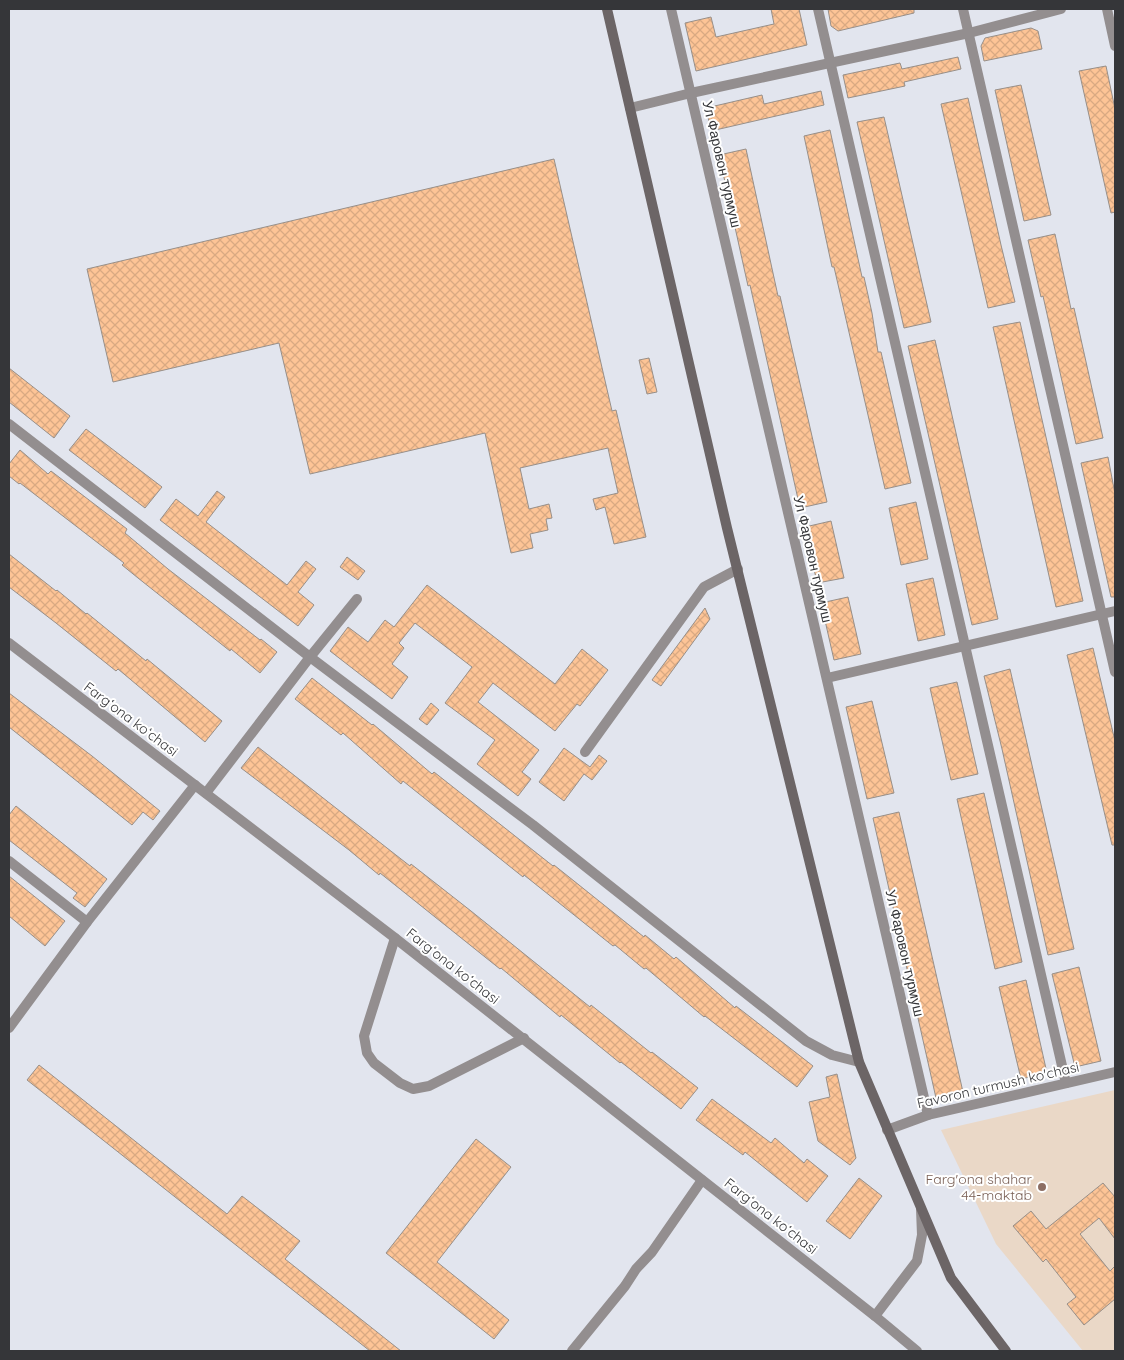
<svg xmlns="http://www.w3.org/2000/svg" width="1124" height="1360" font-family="Quicksand,sans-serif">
	<defs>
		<pattern id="building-cross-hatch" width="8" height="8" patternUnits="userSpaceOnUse" patternTransform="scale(1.25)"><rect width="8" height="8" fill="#fdc496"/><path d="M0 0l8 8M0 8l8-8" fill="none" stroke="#d9a982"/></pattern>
	</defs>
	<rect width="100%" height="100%" fill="#e2e5ee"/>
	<!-- education -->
	<polygon fill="#ead8c7" points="1115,1090 1115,1351 1083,1351 996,1244 941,1130"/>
	<!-- building -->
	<g fill="url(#building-cross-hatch)" stroke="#978f89">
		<polygon points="771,9 799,9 807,45 696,71 685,23 711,17 716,37 774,24"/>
		<polygon points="828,9 914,9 914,13 838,31 831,26"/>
		<polygon points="1031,28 1038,31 1042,49 984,61 981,46 985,38"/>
		<polygon points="958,57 961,69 904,82 905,86 848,98 843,75 900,63 902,69"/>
		<polygon points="1106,66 1115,109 1115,212 1111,213 1079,71"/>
		<polygon points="1021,85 1051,215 1024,221 995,90"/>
		<polygon points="821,91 824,105 711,131 706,108 762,95 764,104"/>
		<polygon points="968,98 1001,245 1015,302 988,308 941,104"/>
		<polygon points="884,117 931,322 904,328 857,122"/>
		<polygon points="830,130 862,277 864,277 872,313 878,352 881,352 911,483 885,489 834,267 832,267 804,136"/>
		<polygon points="746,149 778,296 780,296 827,502 800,508 750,285 748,286 719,155"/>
		<polygon points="554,159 612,411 616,410 646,537 614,544 605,507 596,510 593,499 618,493 608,448 520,468 529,509 549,504 552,518 546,519 548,530 530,534 533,548 511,553 485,433 310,474 279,343 113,382 87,269"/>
		<polygon points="1055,234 1071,309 1074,308 1103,438 1076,444 1043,296 1041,297 1028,240"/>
		<polygon points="1020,322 1083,601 1056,607 993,327"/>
		<polygon points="935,340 998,619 972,625 908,346"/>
		<polygon points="649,358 657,392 647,394 639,360"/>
		<polygon points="9,368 70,416 54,438 9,402"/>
		<polygon points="86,429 162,487 145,508 69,450"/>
		<polygon points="20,450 48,474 51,471 127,529 125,533 168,569 260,640 261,639 277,652 260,673 231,649 230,651 138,578 122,565 124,563 20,483 19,484 9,476 9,464"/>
		<polygon points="1108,457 1115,494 1115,597 1111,597 1081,463"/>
		<polygon points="217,491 225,497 206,522 287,585 306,561 316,569 298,592 314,605 298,626 160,520 176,499 198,516"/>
		<polygon points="916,502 928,559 901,565 889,508"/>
		<polygon points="831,521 844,578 817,583 805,527"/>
		<polygon points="9,554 56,591 57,590 86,614 87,613 146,661 147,659 222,721 205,742 118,669 116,671 56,623 9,587"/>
		<polygon points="347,557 365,571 358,580 340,567"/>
		<polygon points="933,578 945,635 918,641 906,584"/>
		<polygon points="427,585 555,684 582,649 608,670 580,706 577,704 555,731 493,683 478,702 539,750 522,772 531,779 518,796 477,764 495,740 445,703 472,667 415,623 399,643 404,648 392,664 408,677 392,699 330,651 348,627 368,642 385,620 394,627"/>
		<polygon points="848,597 861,654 834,660 821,603"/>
		<polygon points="705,608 710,619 661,686 652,680"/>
		<polygon points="1093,648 1115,741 1115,845 1112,845 1067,655"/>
		<polygon points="1010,669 1074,949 1048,955 1002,749 984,676"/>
		<polygon points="312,678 372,725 373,724 432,774 434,772 553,866 554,865 644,937 645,935 674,959 676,957 735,1008 736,1006 813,1066 797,1087 705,1016 704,1017 646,968 644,969 615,945 613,946 524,875 523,877 403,781 401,784 343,733 341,735 295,699"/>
		<polygon points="957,682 978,774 951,780 930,688"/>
		<polygon points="9,693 92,756 160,811 153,820 143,812 132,825 9,727"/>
		<polygon points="872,701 894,793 867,799 846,707"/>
		<polygon points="431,703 439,710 427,725 419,719"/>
		<polygon points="258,747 410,866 411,864 471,911 590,1007 591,1005 651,1053 652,1052 698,1088 681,1109 621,1062 620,1063 561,1015 560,1017 501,968 500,969 380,873 379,875 349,850 241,768"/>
		<polygon points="564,748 590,767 599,755 607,761 592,780 584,774 564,801 539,782"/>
		<polygon points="984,793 1022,962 995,969 957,799"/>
		<polygon points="16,806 107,879 85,907 73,898 77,893 9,840 9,815"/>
		<polygon points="899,812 963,1092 936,1098 873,818"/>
		<polygon points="9,876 65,921 45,946 9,916"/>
		<polygon points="1079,967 1101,1061 1075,1067 1052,974"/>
		<polygon points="1026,980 1047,1073 1021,1079 999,987"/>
		<polygon points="39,1065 227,1214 242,1196 300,1241 285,1259 401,1351 370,1351 27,1080"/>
		<polygon points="837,1074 856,1158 850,1165 818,1141 809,1102 830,1097 826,1077"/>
		<polygon points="712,1099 771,1143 775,1138 804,1163 807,1159 828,1176 807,1202 745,1152 743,1155 696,1120"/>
		<polygon points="476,1139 511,1167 437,1262 509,1320 494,1339 386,1253"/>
		<polygon points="859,1178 882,1196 850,1239 826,1221"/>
		<polygon points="1103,1183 1115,1197 1115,1239 1099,1218 1080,1234 1110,1271 1115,1266 1115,1299 1084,1325 1067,1304 1076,1297 1046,1259 1043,1262 1013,1226 1031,1211 1046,1229"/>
	</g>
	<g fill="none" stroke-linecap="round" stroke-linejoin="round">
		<!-- minor -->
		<g stroke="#938e8f" stroke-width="10">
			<polyline points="671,9 928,1115"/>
			<polyline points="818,9 1066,1083"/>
			<polyline points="963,9 1115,672"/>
			<polyline points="1107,9 1115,46"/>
			<polyline points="630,108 691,93 969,33 1061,9"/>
			<polyline points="9,424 310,657 533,825 806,1041 832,1055 859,1062"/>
			<polyline points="827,678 1115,611"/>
			<polyline points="585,752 704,587 738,569"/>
			<polyline points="206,793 310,657 357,599"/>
			<polyline points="9,861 87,922"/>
			<polyline points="395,938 364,1036 367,1053 374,1063 400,1083 413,1089 429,1086 524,1038"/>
			<polyline points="9,1028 87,922 195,785"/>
			<polyline points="887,1130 928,1115 1115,1072"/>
			<polyline points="572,1351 625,1286 636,1269 652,1252 702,1180"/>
		</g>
		<!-- tertiary -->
		<g stroke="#938e8f" stroke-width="10">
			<polyline points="9,643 395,938 875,1316 917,1351"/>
			<polyline points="875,1316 917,1261 922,1235 921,1209"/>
		</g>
		<!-- secondary -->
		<polyline stroke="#6c6566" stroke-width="10" points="607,9 727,528 859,1062 951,1278 1006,1351"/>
	</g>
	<!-- markers -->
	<circle fill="#8d6e63" stroke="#fff" stroke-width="2" cx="1042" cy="1187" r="5"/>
	<g text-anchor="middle" stroke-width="4" stroke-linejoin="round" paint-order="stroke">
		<!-- street labels -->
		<g font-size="14" fill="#353639" stroke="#fff">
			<text transform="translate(722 164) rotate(77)" y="5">Ул Фаровон турмуш</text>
			<text transform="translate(813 559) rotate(77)" y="5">Ул Фаровон турмуш</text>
			<text transform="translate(131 719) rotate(37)" y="5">Fargʻona koʻchasi</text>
			<text transform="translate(905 953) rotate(77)" y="5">Ул Фаровон турмуш</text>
			<text transform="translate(453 966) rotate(38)" y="5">Fargʻona koʻchasi</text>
			<text transform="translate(998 1085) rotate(-13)" y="5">Favoron turmush ko'chasi</text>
			<text transform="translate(771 1216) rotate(38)" y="5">Fargʻona koʻchasi</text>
		</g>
		<!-- education labels -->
		<g font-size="14" fill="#785e54" stroke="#fff" text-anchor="end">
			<text x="1032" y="1184">Farg'ona shahar<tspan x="1032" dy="16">44-maktab</tspan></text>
		</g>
	</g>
	<!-- border -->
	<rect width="1124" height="1360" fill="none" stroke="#353639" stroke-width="20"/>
</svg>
